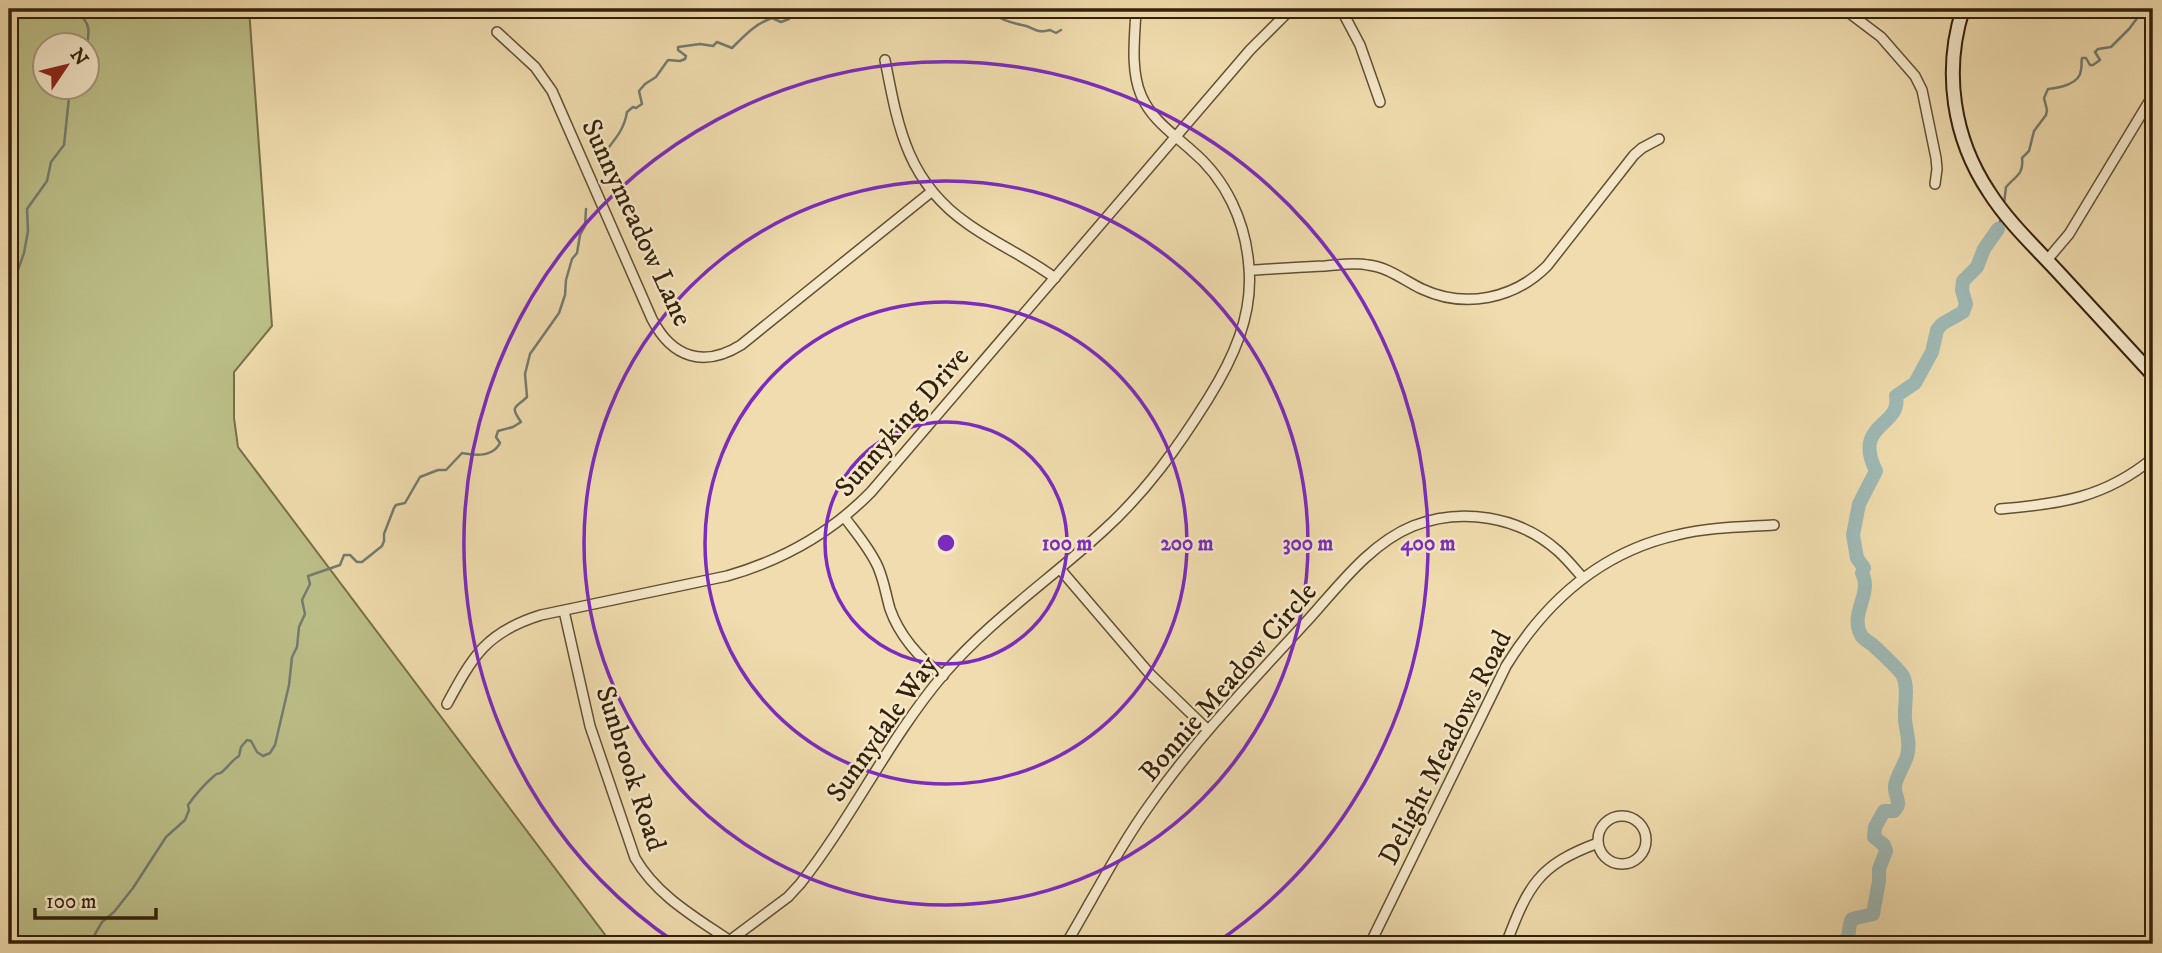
<svg xmlns="http://www.w3.org/2000/svg" width="2162" height="953" font-family="'IM FELL DW Pica',serif">
	<rect width="100%" height="100%" fill="#f0dcae"/>
	<filter id="stains"><feTurbulence type="fractalNoise" baseFrequency=".00286" numOctaves="4"/><feColorMatrix values="0 0 0 0 .2 0 0 0 0 .09 0 0 0 0 .02 0 0 0 .5 -.17"/></filter>
	<radialGradient id="worn" r=".72"><stop offset=".6" stop-color="#630" stop-opacity="0"/><stop offset="1" stop-color="#630" stop-opacity=".3"/></radialGradient>
	<!-- green -->
	<path fill="#bcbf88" stroke="#787049" stroke-width="2" fill-rule="evenodd" d="M 9,9 L 249,9 L 272,326 L 234,372 L 234,418 L 238,447 L 612,944 L 9,944 ZM 46,46 L 88,46 L 88,88 L 46,88 Z"/>
	<g fill="none" stroke-linecap="round" stroke-linejoin="round">
		<!-- stream -->
		<g stroke="#737c71" stroke-width="2.5">
			<path d="M 86,9 L 84,19 C 91,28 88,35 87,46"/>
			<path d="M 984,9 C 1000,18 1003,21 1022,25 C 1035,27 1034,34 1050,30 L 1056,33 L 1061,30"/>
			<path d="M 602,156 C 614,140 624,131 627,112 L 633,107 L 636,108 L 642,104 L 639,91 L 645,84 L 656,77 L 668,60 L 680,61 L 685,59 L 686,56 L 678,50 L 678,47 L 700,44 L 713,46 L 717,42 L 732,48 C 745,35 755,24 772,18 L 781,22 L 789,19 L 792,9"/>
			<path d="M 2004,204 L 2006,187 C 2016,176 2024,174 2022,158 L 2029,151 L 2034,131 L 2046,115 L 2047,110 L 2044,98 L 2048,89 C 2059,88 2080,84 2081,70 C 2082,66 2081,62 2082,58 L 2086,58 L 2090,65 L 2093,65 L 2100,60 L 2095,52 L 2098,49 L 2111,47 L 2129,29 L 2144,9"/>
			<polyline points="1998,229 2001,217"/>
			<polyline points="9,295 24,253 28,231 27,209 47,181 51,162 64,145 70,88"/>
			<path d="M 95,944 L 95,934 L 102,922 L 114,912 L 133,888 L 166,837 L 185,820 L 189,810 L 188,805 C 195,795 205,784 214,776 C 220,770 217,777 223,771 C 229,766 232,760 239,756 L 241,747 L 247,740 L 251,741 L 257,752 L 263,756 L 270,753 L 275,745 L 289,685 L 292,657 L 297,647 L 299,627 L 305,614 L 302,600 L 310,584 L 308,576 L 340,565 L 344,555 L 350,555 L 357,562 L 362,562 L 382,546 L 384,541 L 384,534 L 394,508 L 396,505 L 405,503 L 420,477 L 438,470 L 446,470 L 462,453 C 476,456 493,457 500,443 L 496,437 L 498,431 L 513,427 L 521,422 C 509,405 516,408 527,397 L 525,374 L 530,354 L 559,313 L 565,295 L 566,280 L 572,259 L 577,253 L 580,235 L 585,226 L 586,209"/>
		</g>
		<!-- river -->
		<path stroke="#9eb9b5" stroke-width="14" d="M 1835,944 L 1847,940 C 1850,933 1848,926 1852,919 L 1873,914 L 1879,881 L 1879,869 L 1886,851 L 1884,845 L 1874,837 L 1875,827 L 1884,811 L 1894,811 C 1903,802 1894,797 1895,786 C 1896,777 1904,766 1907,756 C 1911,743 1906,732 1905,719 C 1904,705 1909,689 1903,676 C 1900,670 1879,651 1873,645 C 1869,642 1863,639 1861,635 C 1849,613 1873,594 1862,573 L 1864,568 L 1857,558 L 1853,535 L 1859,504 L 1876,471 C 1852,423 1902,427 1896,396 L 1915,383 L 1932,352 L 1937,330 L 1942,324 L 1963,312 L 1966,304 L 1962,290 L 1963,281 L 1977,267 L 1984,249 L 1998,229"/>
		<!-- minor casing -->
		<g stroke="#625033" stroke-width="12">
			<g id="minor">
				<polyline points="1341,9 1360,45 1380,102"/>
				<polyline points="1844,9 1881,37 1915,76 1922,90 1936,158 1937,169 1935,184"/>
				<path d="M 497,32 L 535,67 L 552,91 L 652,319 C 672,358 704,368 741,345 L 931,192"/>
				<path d="M 885,60 C 898,127 907,182 968,224 C 996,244 1027,257 1055,278"/>
				<polyline points="2047,260 2069,234 2153,95"/>
				<path d="M 1250,270 C 1275,269 1300,267 1325,266 C 1339,265 1354,262 1368,265 C 1388,267 1405,281 1422,289 C 1465,309 1514,299 1547,266 L 1634,155 L 1642,148 L 1659,139"/>
				<path d="M 2000,509 C 2059,504 2105,498 2153,458"/>
				<path d="M 845,518 C 857,534 870,549 878,567 C 884,581 886,595 890,609 C 900,637 919,658 943,676"/>
				<polyline points="1060,569 1149,673 1208,730"/>
				<path d="M 564,611 L 590,726 L 635,858 C 657,896 695,917 730,941"/>
				<path d="M 447,704 C 473,656 486,632 541,615 L 727,576 C 783,560 830,534 871,492 L 1250,50 L 1291,9"/>
				<circle cx="1622" cy="840" r="24"/>
				<path d="M 725,944 L 788,897 L 800,884 C 852,818 889,739 943,675 C 990,620 1051,579 1104,530 C 1146,492 1178,447 1208,399 C 1233,359 1253,316 1249,268 C 1246,222 1226,179 1191,150 C 1172,133 1151,119 1141,95 C 1130,69 1135,36 1136,9"/>
				<path d="M 1066,944 C 1094,897 1119,847 1151,803 C 1197,738 1253,680 1307,621 C 1338,587 1369,544 1413,526 C 1461,507 1519,516 1558,551 C 1567,559 1575,569 1583,578"/>
				<path d="M 1370,944 L 1506,666 C 1546,601 1601,552 1677,535 C 1709,527 1742,527 1774,525"/>
				<path d="M 1506,944 C 1528,886 1538,865 1598,843"/>
			</g>
		</g>
		<!-- secondary casing -->
		<g stroke="#33210a" stroke-width="16">
			<path id="secondary" d="M 1963,9 C 1943,71 1953,138 1989,192 C 2008,222 2035,247 2059,273 C 2090,307 2122,341 2153,375"/>
		</g>
		<!-- minor -->
		<use href="#minor" stroke="#f5e8ca" stroke-width="9"/>
		<!-- secondary -->
		<use href="#secondary" stroke="#f5e8ca" stroke-width="12"/>
	</g>
	<!-- distance rings -->
	<g fill="none" stroke="#7b2cbf" stroke-width="3.5">
		<circle cx="946" cy="543" r="121"/>
		<circle cx="946" cy="543" r="241"/>
		<circle cx="946" cy="543" r="362"/>
		<path d="M676 943A482 482 0 1 1 1216 943"/>
	</g>
	<g text-anchor="middle" stroke-width="5" stroke-linejoin="round" paint-order="stroke">
		<!-- street labels -->
		<g font-size="28" fill="#33210a" stroke="#f5e8ca">
			<text transform="translate(638 222) rotate(65)" y="10">Sunnymeadow Lane</text>
			<text transform="translate(901 421) rotate(-49)" y="10">Sunnyking Drive</text>
			<text transform="translate(1227 681) rotate(-49)" y="10">Bonnie Meadow Circle</text>
			<text transform="translate(881 728) rotate(-55)" y="10">Sunnydale Way</text>
			<text transform="translate(1444 747) rotate(-63)" y="10">Delight Meadows Road</text>
			<text transform="translate(632 768) rotate(72)" y="10">Sunbrook Road</text>
		</g>
	</g>
	<circle cx="946" cy="543" r="10" fill="#7b2cbf" stroke="#f5e8ca" stroke-width="3.5"/>
	<g font-size="21" text-anchor="middle" font-weight="bold" fill="#7b2cbf" stroke="#f5e8ca" stroke-width="5" stroke-linejoin="round" paint-order="stroke">
		<text x="1067" y="550">100 m</text>
		<text x="1187" y="550">200 m</text>
		<text x="1308" y="550">300 m</text>
		<text x="1428" y="550">400 m</text>
	</g>
	<!-- margin -->
	<rect width="2162" height="953" fill="none" stroke="#f0dcae" stroke-width="35"/>
	<rect x="10" y="10" width="2141" height="932" fill="none" stroke="#33210a" stroke-width="3.5"/>
	<rect x="18" y="18" width="2127" height="918" fill="none" stroke="#33210a" stroke-width="2"/>
	<!-- north arrow -->
	<g transform="translate(66 66) rotate(55)"><circle r="33" fill="#f5e8ca" stroke="#a7987d" stroke-width="2"/>
	<path d="M0-5L12 26L0 18L-12 26Z" fill="#8f2418"/>
	<text y="-10" font-size="19" font-weight="bold" text-anchor="middle" fill="#33210a">N</text>
	</g>
	<!-- scale -->
	<path d="M35 908v10h121v-10" fill="none" stroke="#33210a" stroke-width="3.5"/>
	<text x="46" y="908" font-size="21" fill="#33210a" stroke="#f5e8ca" stroke-width="5" paint-order="stroke">100 m</text>
	<rect width="100%" height="100%" filter="url(#stains)"/>
	<rect width="100%" height="100%" fill="url(#worn)"/>
</svg>
